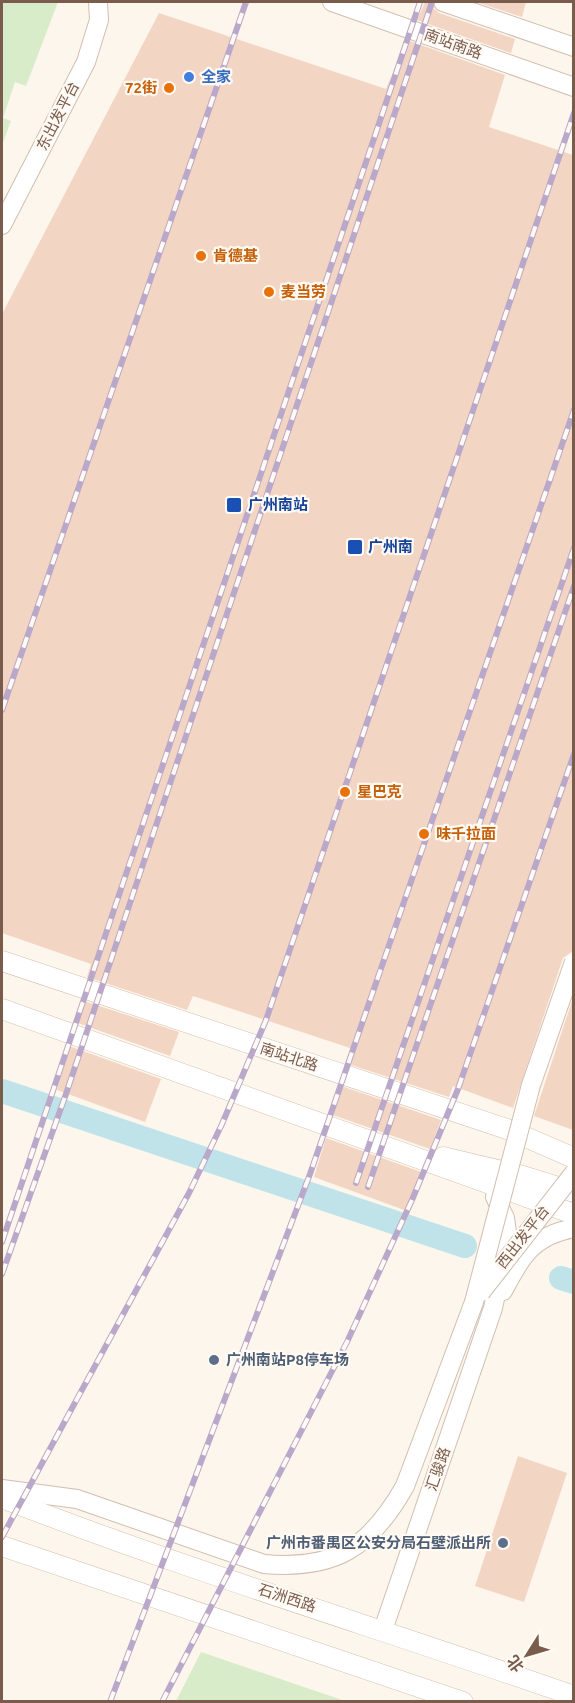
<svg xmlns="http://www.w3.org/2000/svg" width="575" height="1703" font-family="Ubuntu,'Noto Sans SC',sans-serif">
	<rect width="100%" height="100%" fill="#fdf6ec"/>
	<!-- grass -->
	<g fill="#d8ecc9">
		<polygon points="2,2 58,2 26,86 15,82 3,118 11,121 2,145"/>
		<polygon points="201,1652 345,1701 176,1701"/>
	</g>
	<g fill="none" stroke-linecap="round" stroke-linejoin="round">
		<!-- river -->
		<g stroke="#bfe3e8" stroke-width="24">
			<polyline points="2,1091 465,1246"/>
			<polyline points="561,1278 574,1282"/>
		</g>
	</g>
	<!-- building -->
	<g fill="#f3d5c3">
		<polygon points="425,2 432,2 434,9 439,13 515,39 511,53 417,20"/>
		<polygon points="476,2 526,2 522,17"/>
		<polygon points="159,13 386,89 407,40 505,75 489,127 573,155 573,951 563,958 513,1108 453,1086 449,1097 348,1064 353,1049 193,996 187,1010 87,977 91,964 2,933 2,314"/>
		<polygon points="573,998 573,1130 534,1116"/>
		<polygon points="81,1000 179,1032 170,1056 75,1022"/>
		<polygon points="69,1046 161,1079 145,1122 57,1090"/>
		<polygon points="341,1086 441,1120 430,1149 333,1115"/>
		<polygon points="326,1138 421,1172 407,1211 314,1177"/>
		<polygon points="518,1456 567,1473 524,1602 475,1586"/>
	</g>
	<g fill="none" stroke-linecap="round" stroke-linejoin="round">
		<!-- tertiary casing -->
		<g stroke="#d1beb0" stroke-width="20">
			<g id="tertiary">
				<polyline points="332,2 574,87"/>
				<polyline points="443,2 574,47"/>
				<polyline points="2,225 86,62 99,20 98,2"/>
				<path d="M 503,1291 C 522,1256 532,1236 574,1228"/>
				<path d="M 2,1489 L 77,1499 L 264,1564 C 335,1570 370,1548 405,1486 L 474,1302"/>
				<polyline points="383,1630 493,1308 506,1247 507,1232 505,1218 495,1197"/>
			</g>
		</g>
		<!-- secondary casing -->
		<g stroke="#d6c0b0" stroke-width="21">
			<g id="secondary">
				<polyline points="2,961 507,1129 574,1158"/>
				<polyline points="2,1009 574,1214"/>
				<polyline points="443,1157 523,1176 574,1192"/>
				<path d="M 2,1498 C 189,1571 383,1629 574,1696"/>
				<polyline points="2,1546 463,1702"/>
			</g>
		</g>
		<!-- tertiary -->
		<use href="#tertiary" stroke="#fff" stroke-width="18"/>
		<!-- secondary -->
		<use href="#secondary" stroke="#fff" stroke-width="20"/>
		<!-- rail casing -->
		<g stroke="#b9a8c9" stroke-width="6">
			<g id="rail">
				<polyline points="2,710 246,2"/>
				<polyline points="356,1183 574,548"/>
				<polyline points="368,1187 574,586"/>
				<polyline points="2,1242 420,2"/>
				<polyline points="2,1274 66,1094 432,2"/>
				<polyline points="2,1537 189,1193 222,1124 266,1020 574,113"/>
				<polyline points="110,1702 310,1174 574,410"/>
				<polyline points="162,1702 347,1342 412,1200 458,1089 574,754"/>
			</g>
		</g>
		<!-- rail -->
		<use href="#rail" stroke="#fffaf3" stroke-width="4" stroke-dasharray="11" stroke-linecap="butt"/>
		<!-- tertiary-bridge casing -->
		<g stroke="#d1beb0" stroke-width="20" stroke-linecap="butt">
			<g id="tertiary-bridge">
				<polyline points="481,1292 574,1173"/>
				<polyline points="474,1302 531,1085 574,962"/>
			</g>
		</g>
		<!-- tertiary-bridge -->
		<use href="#tertiary-bridge" stroke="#fff" stroke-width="18"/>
	</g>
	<!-- markers -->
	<circle fill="#3f7fe0" stroke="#fffaf3" stroke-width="2" cx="189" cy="77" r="6"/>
	<g fill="#e8710a" stroke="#fffaf3" stroke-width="2">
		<circle cx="169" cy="88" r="6"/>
		<circle cx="201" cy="256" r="6"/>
		<circle cx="269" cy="292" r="6"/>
		<circle cx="345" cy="792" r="6"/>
		<circle cx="424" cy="834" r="6"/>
	</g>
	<g fill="#1a4fb4" stroke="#fffaf3" stroke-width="2">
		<rect x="226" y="497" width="16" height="16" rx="3"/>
		<rect x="347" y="539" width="16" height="16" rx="3"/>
	</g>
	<g fill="#5c6f8a" stroke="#fffaf3" stroke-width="2">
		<circle cx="214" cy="1360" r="6"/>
		<circle cx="503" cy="1543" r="6"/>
	</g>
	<g text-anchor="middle" stroke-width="4.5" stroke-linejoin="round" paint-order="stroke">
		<!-- street labels -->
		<g font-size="15" fill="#7a5c4d" stroke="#fffaf3">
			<text transform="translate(453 44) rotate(20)" y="5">南站南路</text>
			<text transform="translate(58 116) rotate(-63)" y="5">东出发平台</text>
			<text transform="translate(289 1057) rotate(18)" y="5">南站北路</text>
			<text transform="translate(523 1237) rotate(-52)" y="5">西出发平台</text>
			<text transform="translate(438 1469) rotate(-71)" y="5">汇骏路</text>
			<text transform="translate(287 1598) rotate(18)" y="5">石洲西路</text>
		</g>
		<!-- shop labels -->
		<g font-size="15" font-weight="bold" fill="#366cbe" stroke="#fffaf3" text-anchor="start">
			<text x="201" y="82">全家</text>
		</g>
		<!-- food labels -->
		<g font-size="15" font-weight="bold" fill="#c56008" stroke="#fffaf3" text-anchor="start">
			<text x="157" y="93" text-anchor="end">72街</text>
			<text x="213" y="261">肯德基</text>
			<text x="281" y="297">麦当劳</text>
			<text x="357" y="797">星巴克</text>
			<text x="436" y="839">味千拉面</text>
		</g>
		<!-- transit labels -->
		<g font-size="15" font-weight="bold" fill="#164399" stroke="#fffaf3" text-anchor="start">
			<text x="248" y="510">广州南站</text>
			<text x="368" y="552">广州南</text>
		</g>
		<!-- service labels -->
		<g font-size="15" font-weight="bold" fill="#4e5e75" stroke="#fffaf3" text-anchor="start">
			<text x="226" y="1365">广州南站P8停车场</text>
			<text x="491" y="1548" text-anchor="end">广州市番禺区公安分局石壁派出所</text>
		</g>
	</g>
	<!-- border -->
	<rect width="575" height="1703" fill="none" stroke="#7a5c4d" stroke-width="6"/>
	<!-- north arrow -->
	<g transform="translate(527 1655) rotate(233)" stroke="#fffaf3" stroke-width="4.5" paint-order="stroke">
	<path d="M0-4.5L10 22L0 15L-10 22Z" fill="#7a5c4d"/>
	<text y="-9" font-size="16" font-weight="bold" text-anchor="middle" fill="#7a5c4d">北</text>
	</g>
</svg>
